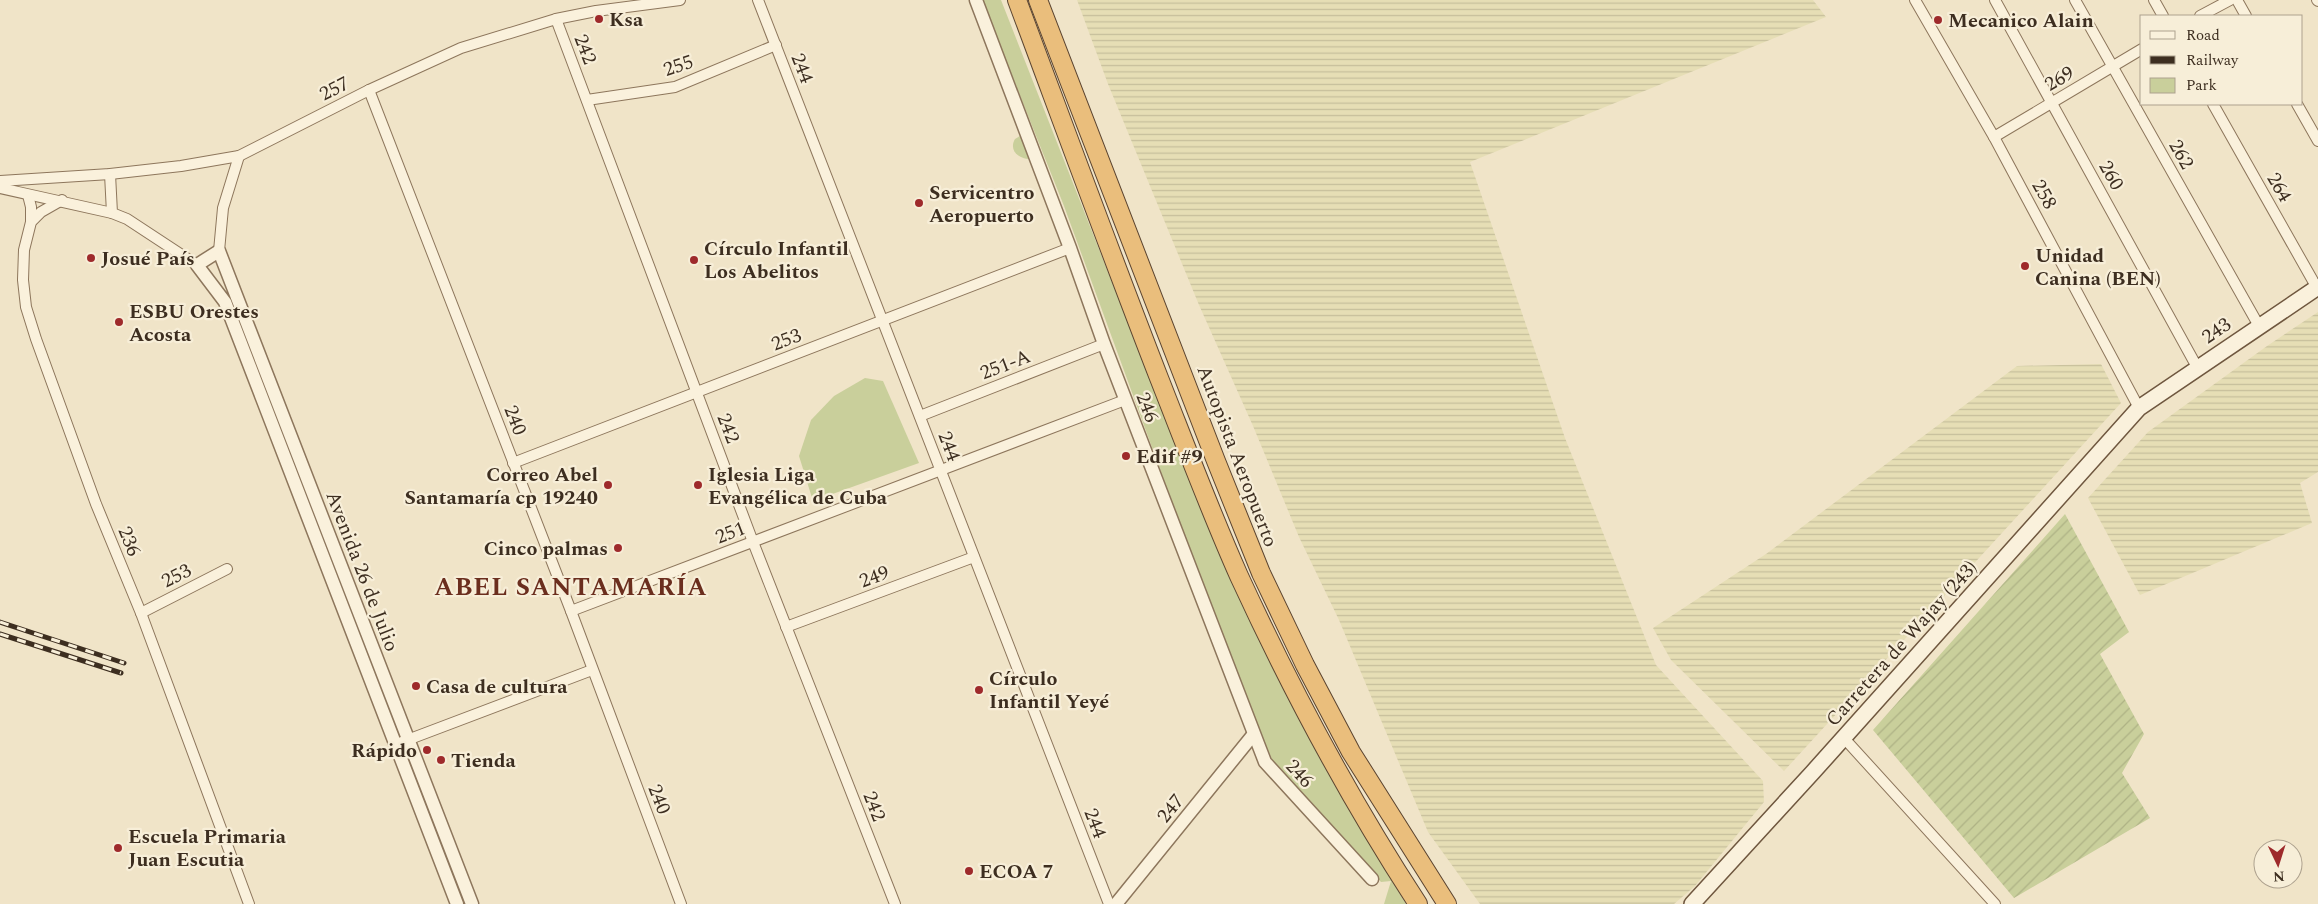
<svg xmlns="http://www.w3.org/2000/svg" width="2318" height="904" font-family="Spectral,serif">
	<defs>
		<pattern id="farmland-rules" width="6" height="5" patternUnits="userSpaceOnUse" patternTransform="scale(1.25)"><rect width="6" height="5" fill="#e6deb5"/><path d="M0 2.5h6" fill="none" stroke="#c6bf9b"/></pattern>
		<pattern id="garden-furrows" width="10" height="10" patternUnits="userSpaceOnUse" patternTransform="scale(1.25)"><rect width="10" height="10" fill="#c9cf9b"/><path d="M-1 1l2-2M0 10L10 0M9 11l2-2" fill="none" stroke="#aeb285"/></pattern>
	</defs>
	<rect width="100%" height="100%" fill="#f0e4c8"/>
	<!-- farmland -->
	<g fill="url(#farmland-rules)">
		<polygon points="1077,0 1813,0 1826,17 1470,162 1565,438 1656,665 1763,781 1764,802 1695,886 1674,904 1480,904 1428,832 1339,620 1299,537 1253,426 1199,305 1108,84"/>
		<polygon points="2318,312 2318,472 2300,483 2312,523 2140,595 2088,498 2148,432 2267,346"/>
		<polygon points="2101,364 2121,403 1784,771 1671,660 1653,628 1766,554 2017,366"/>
	</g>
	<!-- green -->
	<g fill="#c9cf9b">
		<polygon points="982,0 1001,0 1213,539 1253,627 1320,759 1406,904 1384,904 1391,881 1381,882 1273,761 1260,738 1196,568 1064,206"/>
		<path d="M 1023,134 L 1032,159 C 1020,160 1008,151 1015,139 Z"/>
		<polygon points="865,378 883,381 919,463 813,501 799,456 811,420 834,396"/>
	</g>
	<!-- garden -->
	<polygon fill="url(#garden-furrows)" points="2065,514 2129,632 2100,654 2144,734 2122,773 2150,818 2014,898 1873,730"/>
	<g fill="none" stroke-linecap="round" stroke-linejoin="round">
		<!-- minor casing -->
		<g stroke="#8d765c" stroke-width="12">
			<g id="minor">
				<polyline points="758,0 1109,904"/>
				<polyline points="1915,0 1994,137 2139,408"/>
				<polyline points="1995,0 2197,367"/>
				<polyline points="2075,0 2259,326"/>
				<polyline points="2154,0 2163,16"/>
				<polyline points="2237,0 2246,16"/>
				<polyline points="2317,0 2318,1"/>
				<polyline points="2200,16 2230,0"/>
				<polyline points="556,19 753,542 895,904"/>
				<polyline points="369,90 571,611 681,904"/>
				<polyline points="587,100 675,87 776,45"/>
				<polyline points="2213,104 2317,288"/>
				<polyline points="2297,104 2318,141"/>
				<polyline points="1994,137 2142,49"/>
				<polyline points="110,174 112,213 127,219 197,265"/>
				<polyline points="0,181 110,174 181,166 239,156 369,90 461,48 556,19 596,11 680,0"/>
				<polyline points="0,188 112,213"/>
				<polyline points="28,195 31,207 31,222"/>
				<polyline points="62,200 41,212 31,222 24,250 23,280 26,307 36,339 96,504 141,613 249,904"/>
				<polyline points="219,251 223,208 239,156"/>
				<polyline points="920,416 1104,344"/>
				<polyline points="513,463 1070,248"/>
				<polyline points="571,611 1125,400"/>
				<polyline points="141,613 227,569"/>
				<polyline points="786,627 974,557"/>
				<polyline points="1843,737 1995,904"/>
				<polyline points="402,742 592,670"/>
			</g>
		</g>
		<!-- tertiary casing -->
		<g stroke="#8d765c" stroke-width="15">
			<g id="tertiary">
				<polyline points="976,0 1070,248 1104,344 1265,762 1372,879"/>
				<polyline points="457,904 225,302 197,265 219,251 472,904"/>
				<polyline points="1116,904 1253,735"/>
			</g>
		</g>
		<!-- secondary casing -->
		<g stroke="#6f573f" stroke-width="18">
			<polyline id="secondary" points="1692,904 1813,772 2139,408 2318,287"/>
		</g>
		<!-- trunk casing -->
		<g stroke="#5b4430" stroke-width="20">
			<g id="trunk">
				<path d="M 1017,0 C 1064,126 1110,252 1159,378 C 1185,444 1210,511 1239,576 C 1291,689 1350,800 1418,904"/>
				<polyline points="1038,0 1216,461 1261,573 1305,665 1351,752 1447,904"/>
			</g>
		</g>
		<!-- minor -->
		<use href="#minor" stroke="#faf1dc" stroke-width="10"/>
		<!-- tertiary -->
		<use href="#tertiary" stroke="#faf1dc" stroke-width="12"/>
		<!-- secondary -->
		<use href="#secondary" stroke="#faf1dc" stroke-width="15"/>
		<!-- trunk -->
		<use href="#trunk" stroke="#eabe7c" stroke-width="18"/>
		<!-- rail casing -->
		<g stroke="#3d2e20" stroke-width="5">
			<g id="rail">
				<polyline points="0,622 124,663"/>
				<polyline points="0,634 121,673"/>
			</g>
		</g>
		<!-- rail -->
		<use href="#rail" stroke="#f7eed8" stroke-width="3" stroke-dasharray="9" stroke-linecap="butt"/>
	</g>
	<!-- markers -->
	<g fill="#9e2a2b" stroke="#f7eed8" stroke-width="2">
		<circle cx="599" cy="19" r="5"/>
		<circle cx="1938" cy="20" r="5"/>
		<circle cx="919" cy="203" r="5"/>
		<circle cx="91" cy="258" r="5"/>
		<circle cx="694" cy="260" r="5"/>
		<circle cx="2025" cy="266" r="5"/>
		<circle cx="119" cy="322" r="5"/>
		<circle cx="1126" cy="456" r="5"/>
		<circle cx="608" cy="485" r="5"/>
		<circle cx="698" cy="485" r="5"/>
		<circle cx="618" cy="548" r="5"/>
		<circle cx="416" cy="686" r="5"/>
		<circle cx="979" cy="690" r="5"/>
		<circle cx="427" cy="750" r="5"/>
		<circle cx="441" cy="760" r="5"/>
		<circle cx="118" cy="848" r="5"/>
		<circle cx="969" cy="871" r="5"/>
	</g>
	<g text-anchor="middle" stroke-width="4.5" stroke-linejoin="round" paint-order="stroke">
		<!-- poi labels -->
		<g font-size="20" font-weight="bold" fill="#3d2e20" stroke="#f7eed8" text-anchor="start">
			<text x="609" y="26">Ksa</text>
			<text x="1948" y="27">Mecanico Alain</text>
			<text x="929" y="199">Servicentro<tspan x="929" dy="23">Aeropuerto</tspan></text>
			<text x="704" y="255">Círculo Infantil<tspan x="704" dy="23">Los Abelitos</tspan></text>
			<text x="2035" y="262">Unidad<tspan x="2035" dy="23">Canina (BEN)</tspan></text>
			<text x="101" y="265">Josué País</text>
			<text x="129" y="318">ESBU Orestes<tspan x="129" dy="23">Acosta</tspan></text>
			<text x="1136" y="463">Edif #9</text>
			<text x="598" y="481" text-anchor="end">Correo Abel<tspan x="598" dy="23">Santamaría cp 19240</tspan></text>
			<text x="708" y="481">Iglesia Liga<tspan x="708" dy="23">Evangélica de Cuba</tspan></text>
			<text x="608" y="555" text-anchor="end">Cinco palmas</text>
			<text x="989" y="685">Círculo<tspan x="989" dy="23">Infantil Yeyé</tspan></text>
			<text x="426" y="693">Casa de cultura</text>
			<text x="417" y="757" text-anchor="end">Rápido</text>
			<text x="451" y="767">Tienda</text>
			<text x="128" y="843">Escuela Primaria<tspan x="128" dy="23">Juan Escutia</tspan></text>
			<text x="979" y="878">ECOA 7</text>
		</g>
		<!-- street labels -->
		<g font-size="20" fill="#3d2e20" stroke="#f7eed8">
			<text transform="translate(586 49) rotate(69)" y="7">242</text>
			<text transform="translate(678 65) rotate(-18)" y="7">255</text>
			<text transform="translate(803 68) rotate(69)" y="7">244</text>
			<text transform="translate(2059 78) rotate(-30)" y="7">269</text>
			<text transform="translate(334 88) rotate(-27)" y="7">257</text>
			<text transform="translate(2182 154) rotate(61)" y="7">262</text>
			<text transform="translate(2112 175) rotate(61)" y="7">260</text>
			<text transform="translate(2280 187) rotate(60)" y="7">264</text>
			<text transform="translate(2045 194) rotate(61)" y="7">258</text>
			<text transform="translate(2216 330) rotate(-34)" y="7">243</text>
			<text transform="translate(786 339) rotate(-21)" y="7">253</text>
			<text transform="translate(1005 364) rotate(-21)" y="7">251-A</text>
			<text transform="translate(1148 407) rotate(69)" y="7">246</text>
			<text transform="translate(516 420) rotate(69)" y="7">240</text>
			<text transform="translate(729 428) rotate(69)" y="7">242</text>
			<text transform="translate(950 446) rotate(69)" y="7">244</text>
			<text transform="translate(1238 456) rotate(69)" y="7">Autopista Aeropuerto</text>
			<text transform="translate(730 532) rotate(-21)" y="7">251</text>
			<text transform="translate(130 541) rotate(68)" y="7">236</text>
			<text transform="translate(363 571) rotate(69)" y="7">Avenida 26 de Julio</text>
			<text transform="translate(176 575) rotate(-27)" y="7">253</text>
			<text transform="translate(874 576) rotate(-20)" y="7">249</text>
			<text transform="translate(1901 643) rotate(-48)" y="7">Carretera de Wajay (243)</text>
			<text transform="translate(1300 773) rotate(47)" y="7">246</text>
			<text transform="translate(660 799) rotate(69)" y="7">240</text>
			<text transform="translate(875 806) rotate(69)" y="7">242</text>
			<text transform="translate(1170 808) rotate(-51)" y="7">247</text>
			<text transform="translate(1096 823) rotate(69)" y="7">244</text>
		</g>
		<!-- district labels -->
		<g font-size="25" font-weight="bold" letter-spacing="1" fill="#6b2e1e" stroke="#f7eed8">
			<text x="571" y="595">ABEL SANTAMARÍA</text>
		</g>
	</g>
	<!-- legend -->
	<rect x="2140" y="15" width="162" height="90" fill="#f7eed8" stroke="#ada18e"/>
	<rect x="2150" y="31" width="25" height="8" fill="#faf1dc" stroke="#ada18e"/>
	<text x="2186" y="40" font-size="15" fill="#3d2e20">Road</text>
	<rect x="2150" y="56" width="25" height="8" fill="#3d2e20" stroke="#ada18e"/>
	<text x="2186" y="65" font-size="15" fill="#3d2e20">Railway</text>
	<rect x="2150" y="78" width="25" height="15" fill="#c9cf9b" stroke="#ada18e"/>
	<text x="2186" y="90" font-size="15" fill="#3d2e20">Park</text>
	<!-- north arrow -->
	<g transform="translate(2278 864) rotate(176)"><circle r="24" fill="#f7eed8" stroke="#ada18e"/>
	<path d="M0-4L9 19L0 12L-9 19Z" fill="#9e2a2b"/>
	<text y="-8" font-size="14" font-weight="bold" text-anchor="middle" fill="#3d2e20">N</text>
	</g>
</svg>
